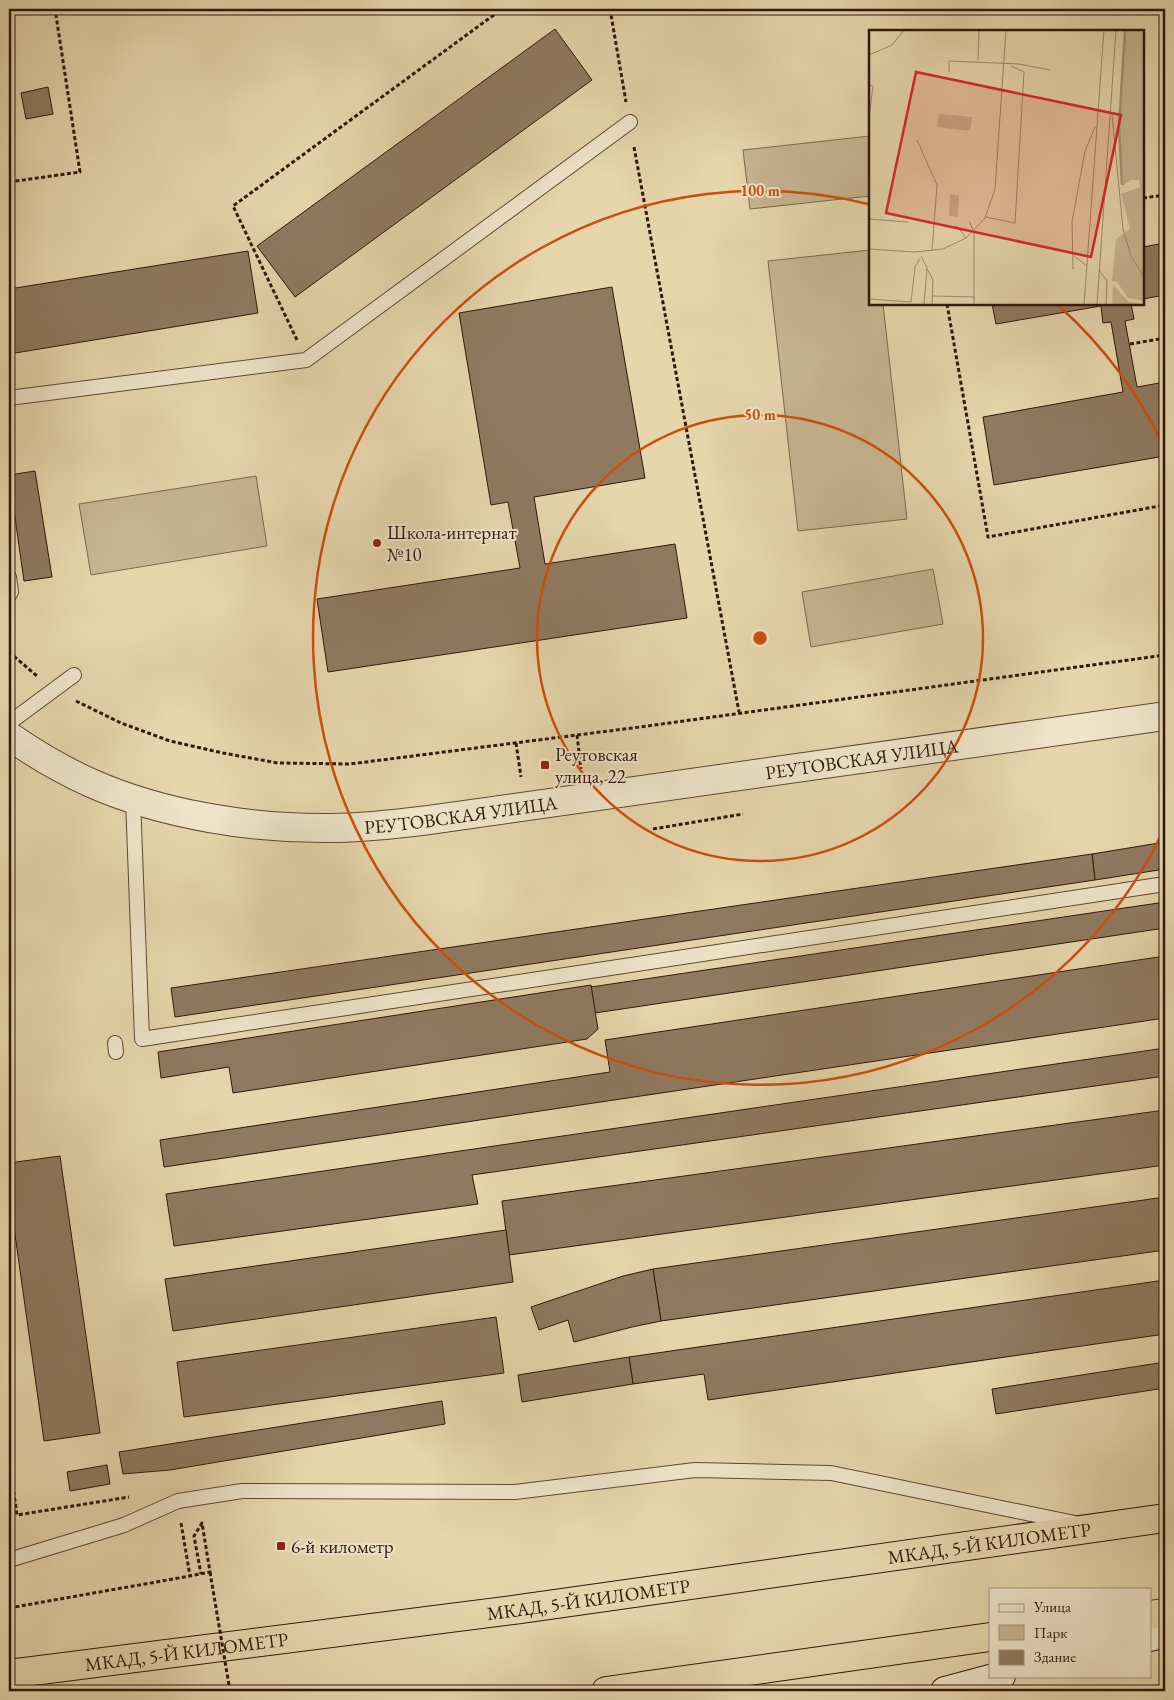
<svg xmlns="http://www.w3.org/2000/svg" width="1174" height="1700" font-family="'EB Garamond',serif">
	<rect width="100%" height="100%" fill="#e6d6ac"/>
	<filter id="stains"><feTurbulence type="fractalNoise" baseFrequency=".004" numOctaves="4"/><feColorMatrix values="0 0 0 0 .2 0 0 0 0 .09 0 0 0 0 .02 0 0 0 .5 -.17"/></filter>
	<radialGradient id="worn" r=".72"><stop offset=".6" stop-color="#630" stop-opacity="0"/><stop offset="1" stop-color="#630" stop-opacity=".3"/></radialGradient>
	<!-- green -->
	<g fill="#c7b691" stroke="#7c664f">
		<polygon points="870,136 870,196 750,209 743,150"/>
		<polygon points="870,250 870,304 883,304 907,519 798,531 768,261"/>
		<polygon points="256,476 267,546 91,575 79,504"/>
		<polygon points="933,569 943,624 811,647 802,592"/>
	</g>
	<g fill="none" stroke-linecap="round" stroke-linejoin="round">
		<!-- stream -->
		<polyline stroke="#78634c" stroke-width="9" points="1160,1691 1165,1690"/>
	</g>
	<!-- building -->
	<g fill="#8f7a60" stroke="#30170d">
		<polygon points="555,29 592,80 295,297 257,246"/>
		<polygon points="48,87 53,114 26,119 21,93"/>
		<polygon points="1165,243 1165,295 1143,299 1143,247"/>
		<polygon points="248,251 258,313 9,354 9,289"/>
		<polygon points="612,287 645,478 534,497 545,564 675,544 687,618 328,672 317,599 520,568 508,502 491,505 459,313"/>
		<polygon points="992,304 1131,304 1134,319 1125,321 1137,387 1165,382 1165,456 994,485 983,417 1123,392 1111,322 1103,323 1101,306 996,324"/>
		<polygon points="35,471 52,577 24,581 9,475"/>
		<polygon points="1165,842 1165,869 1095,880 1092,854"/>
		<polygon points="1092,854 1095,880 175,1017 171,988"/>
		<polygon points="1165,902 1165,928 595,1013 591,987"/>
		<polygon points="1165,956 1165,1018 164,1167 160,1140 610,1072 605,1040"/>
		<polygon points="591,985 598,1029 587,1039 233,1093 229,1067 161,1078 158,1052"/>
		<polygon points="1165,1048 1165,1076 472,1175 478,1204 174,1246 166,1194"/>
		<polygon points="1165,1110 1165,1165 509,1255 502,1201"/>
		<polygon points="60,1156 100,1433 44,1441 9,1192 9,1163"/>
		<polygon points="1165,1197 1165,1250 661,1321 653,1269"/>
		<polygon points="506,1230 513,1282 173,1331 165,1279"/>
		<polygon points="653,1269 661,1321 632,1327 574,1342 568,1320 539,1330 531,1307 623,1276"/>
		<polygon points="1165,1280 1165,1334 708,1400 704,1374 633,1384 629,1357"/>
		<polygon points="496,1317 504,1373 184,1417 177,1362"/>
		<polygon points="629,1357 633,1384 522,1402 518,1375"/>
		<polygon points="1165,1362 1165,1388 996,1414 992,1389"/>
		<polygon points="442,1401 445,1424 170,1470 123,1474 119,1452"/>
		<polygon points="107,1465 110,1484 70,1491 67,1472"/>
	</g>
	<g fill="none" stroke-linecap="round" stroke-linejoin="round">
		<!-- service casing -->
		<g stroke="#5e4735" stroke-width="16">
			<g id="service">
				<polyline points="9,398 306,360 630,122"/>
				<polyline points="9,577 11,592 9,595"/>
				<polyline points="9,723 74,675"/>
				<polyline points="133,799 142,1039 1165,884"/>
				<polyline points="115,1043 116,1052"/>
				<polyline points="9,1560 124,1525 178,1501 242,1491 515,1492 695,1470 831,1473 1075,1523"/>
			</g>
		</g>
		<!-- tertiary casing -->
		<g stroke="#5e4735" stroke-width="30">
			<g id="tertiary">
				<path id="s1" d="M 9,736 C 35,754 62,770 91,783 C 163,815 253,829 331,828 C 364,828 397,824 429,820 L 1165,716"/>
			</g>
		</g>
		<!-- secondary casing -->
		<g stroke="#30170d" stroke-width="30">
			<g id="secondary">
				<polyline points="1150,1637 1165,1633"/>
				<polyline points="945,1691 1001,1676"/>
			</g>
		</g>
		<!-- trunk casing -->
		<g stroke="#30170d" stroke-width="30">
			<g id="trunk">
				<polyline points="1150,1615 1165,1613"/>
				<path id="s2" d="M 9,1674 L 520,1609 L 1165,1518"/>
				<polyline points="606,1691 990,1637"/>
			</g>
		</g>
		<!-- path -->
		<g stroke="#30170d" stroke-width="3" stroke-dasharray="4 2.5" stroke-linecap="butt">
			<polyline points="610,9 626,102"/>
			<polyline points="634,147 739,712"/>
			<polyline points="9,182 80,172 55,9"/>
			<polyline points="1143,198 1165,195"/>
			<polyline points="947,304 988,537 1165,505"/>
			<polyline points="297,340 233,206 502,9"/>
			<polyline points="1130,344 1165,338"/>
			<polyline points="9,652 37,676"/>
			<polyline points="76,701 121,723 170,741 223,753 278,763 350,764 640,727 1165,655"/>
			<polyline points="577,735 581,769"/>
			<polyline points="516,743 521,777"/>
			<polyline points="653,829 743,814"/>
			<polyline points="9,1459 17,1515 129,1497"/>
			<polyline points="181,1523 190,1576"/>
			<polyline points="9,1608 190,1576 210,1572 202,1523 194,1536 201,1574"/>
		</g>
		<!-- service -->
		<use href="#service" stroke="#efe4c9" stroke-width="14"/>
		<!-- tertiary -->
		<use href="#tertiary" stroke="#efe4c9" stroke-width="28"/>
		<!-- secondary -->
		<use href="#secondary" stroke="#efe4c9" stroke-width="28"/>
		<!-- trunk -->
		<use href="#trunk" stroke="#e6d6ac" stroke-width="28"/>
		<!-- path-bridge -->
		<polyline stroke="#30170d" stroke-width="3" stroke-dasharray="4 2.5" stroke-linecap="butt" points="210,1572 230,1691"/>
	</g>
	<!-- distance rings -->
	<g fill="none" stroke="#cc4f0c" stroke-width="2.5">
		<circle cx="760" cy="638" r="223"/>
		<path d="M1165 827A447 447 0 1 1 868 204M1059 306A447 447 0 0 1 1165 449"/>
	</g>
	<!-- markers -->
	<g fill="#8f2418" stroke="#efe4c9" stroke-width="2">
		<circle cx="377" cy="543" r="5"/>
		<rect x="540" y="760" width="10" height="10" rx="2.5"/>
		<rect x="276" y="1541" width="10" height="10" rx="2.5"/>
	</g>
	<g text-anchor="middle" stroke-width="4" stroke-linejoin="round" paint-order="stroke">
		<!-- poi labels -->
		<g font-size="19" fill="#30170d" stroke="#efe4c9" text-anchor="start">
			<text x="387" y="539">Школа-интернат<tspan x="387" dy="22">№10</tspan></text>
			<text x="555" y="761">Реутовская<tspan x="555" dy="22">улица, 22</tspan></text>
			<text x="291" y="1553">6-й километр</text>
		</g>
		<!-- street labels -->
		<g font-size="19" fill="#30170d" stroke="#efe4c9">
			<text dy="7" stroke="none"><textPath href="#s1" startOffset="876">РЕУТОВСКАЯ УЛИЦА</textPath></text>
			<text dy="7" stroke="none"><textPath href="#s1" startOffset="471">РЕУТОВСКАЯ УЛИЦА</textPath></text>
			<text dy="7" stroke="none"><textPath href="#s2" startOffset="989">МКАД, 5-Й КИЛОМЕТР</textPath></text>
			<text dy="7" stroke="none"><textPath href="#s2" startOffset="584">МКАД, 5-Й КИЛОМЕТР</textPath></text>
			<text dy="7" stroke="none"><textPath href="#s2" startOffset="179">МКАД, 5-Й КИЛОМЕТР</textPath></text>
		</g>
	</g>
	<!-- overview -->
	<g transform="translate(869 30)">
		<rect width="275" height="275" fill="#e6d6ac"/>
		<path d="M 256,0 L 275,0 L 275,271 L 259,268 L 248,252 L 243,251 L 247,209 L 261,199 L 252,164 L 271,157 L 270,150 L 261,150 L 254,156 L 251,143 L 250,97 ZM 70,84 L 103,87 L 101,101 L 68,97 ZM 81,164 L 90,165 L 89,187 L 80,186 ZM 244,255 L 259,271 L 275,275 L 243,275 Z" fill="#c7b691"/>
		<path fill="none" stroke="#a89576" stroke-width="2.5" d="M 253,155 L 250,97 L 256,0"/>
		<path fill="none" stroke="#9d8a6c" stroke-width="1" d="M 0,25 L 23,15 L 35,0M 109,30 L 110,0M 80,42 L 80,31 L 150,34 L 181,40M 0,55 L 4,56 L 0,88M 243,85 L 254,199 L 262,226 L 275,247M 48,110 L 68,155 L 63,221M 117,187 L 146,193 L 155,42 L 142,36M 0,189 L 39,192M 100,191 L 105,202 L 105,275M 75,196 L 89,197 L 97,208M 0,219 L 46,222 L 74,219 L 97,208 L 116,188 L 126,159 L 137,0M 52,226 L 58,238 L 55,274M 205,226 L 218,236M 58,239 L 64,250 L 63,275M 204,239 L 203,192 L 216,121 L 226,97M 230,240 L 238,251 L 237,275M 64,266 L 106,267M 0,269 L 42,272 L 46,237 L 51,229M 215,275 L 235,0M 228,275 L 247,0"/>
		<path fill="#d62828" fill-opacity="0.15" stroke="#d62828" stroke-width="2.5" d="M 47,42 L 252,85 L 222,227 L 17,183 Z"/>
		<rect width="275" height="275" fill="none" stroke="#30170d" stroke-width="2.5"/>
	</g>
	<circle cx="760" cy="638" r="8" fill="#cc4f0c" stroke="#efe4c9" stroke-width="2.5"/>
	<g font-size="15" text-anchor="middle" font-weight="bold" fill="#cc4f0c" stroke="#efe4c9" stroke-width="4" stroke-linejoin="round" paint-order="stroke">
		<text x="760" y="196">100 m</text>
		<text x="760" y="420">50 m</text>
	</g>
	<!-- margin -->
	<rect width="1174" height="1700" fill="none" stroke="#e6d6ac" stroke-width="30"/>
	<rect x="10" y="10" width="1154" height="1680" fill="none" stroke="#30170d" stroke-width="2.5"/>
	<rect x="15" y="15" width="1144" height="1670" fill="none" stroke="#30170d"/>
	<!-- legend -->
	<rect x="989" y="1588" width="162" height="90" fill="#efe4c9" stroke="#a3927e"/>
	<rect x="999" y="1604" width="25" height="8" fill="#efe4c9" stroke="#a3927e"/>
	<text x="1034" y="1612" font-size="15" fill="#30170d">Улица</text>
	<rect x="999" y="1625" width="25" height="15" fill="#c7b691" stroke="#a3927e"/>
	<text x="1034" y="1638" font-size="15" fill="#30170d">Парк</text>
	<rect x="999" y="1650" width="25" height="15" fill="#8f7a60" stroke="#a3927e"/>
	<text x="1034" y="1662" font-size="15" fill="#30170d">Здание</text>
	<rect width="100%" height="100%" filter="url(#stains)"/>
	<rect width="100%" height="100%" fill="url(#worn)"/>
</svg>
